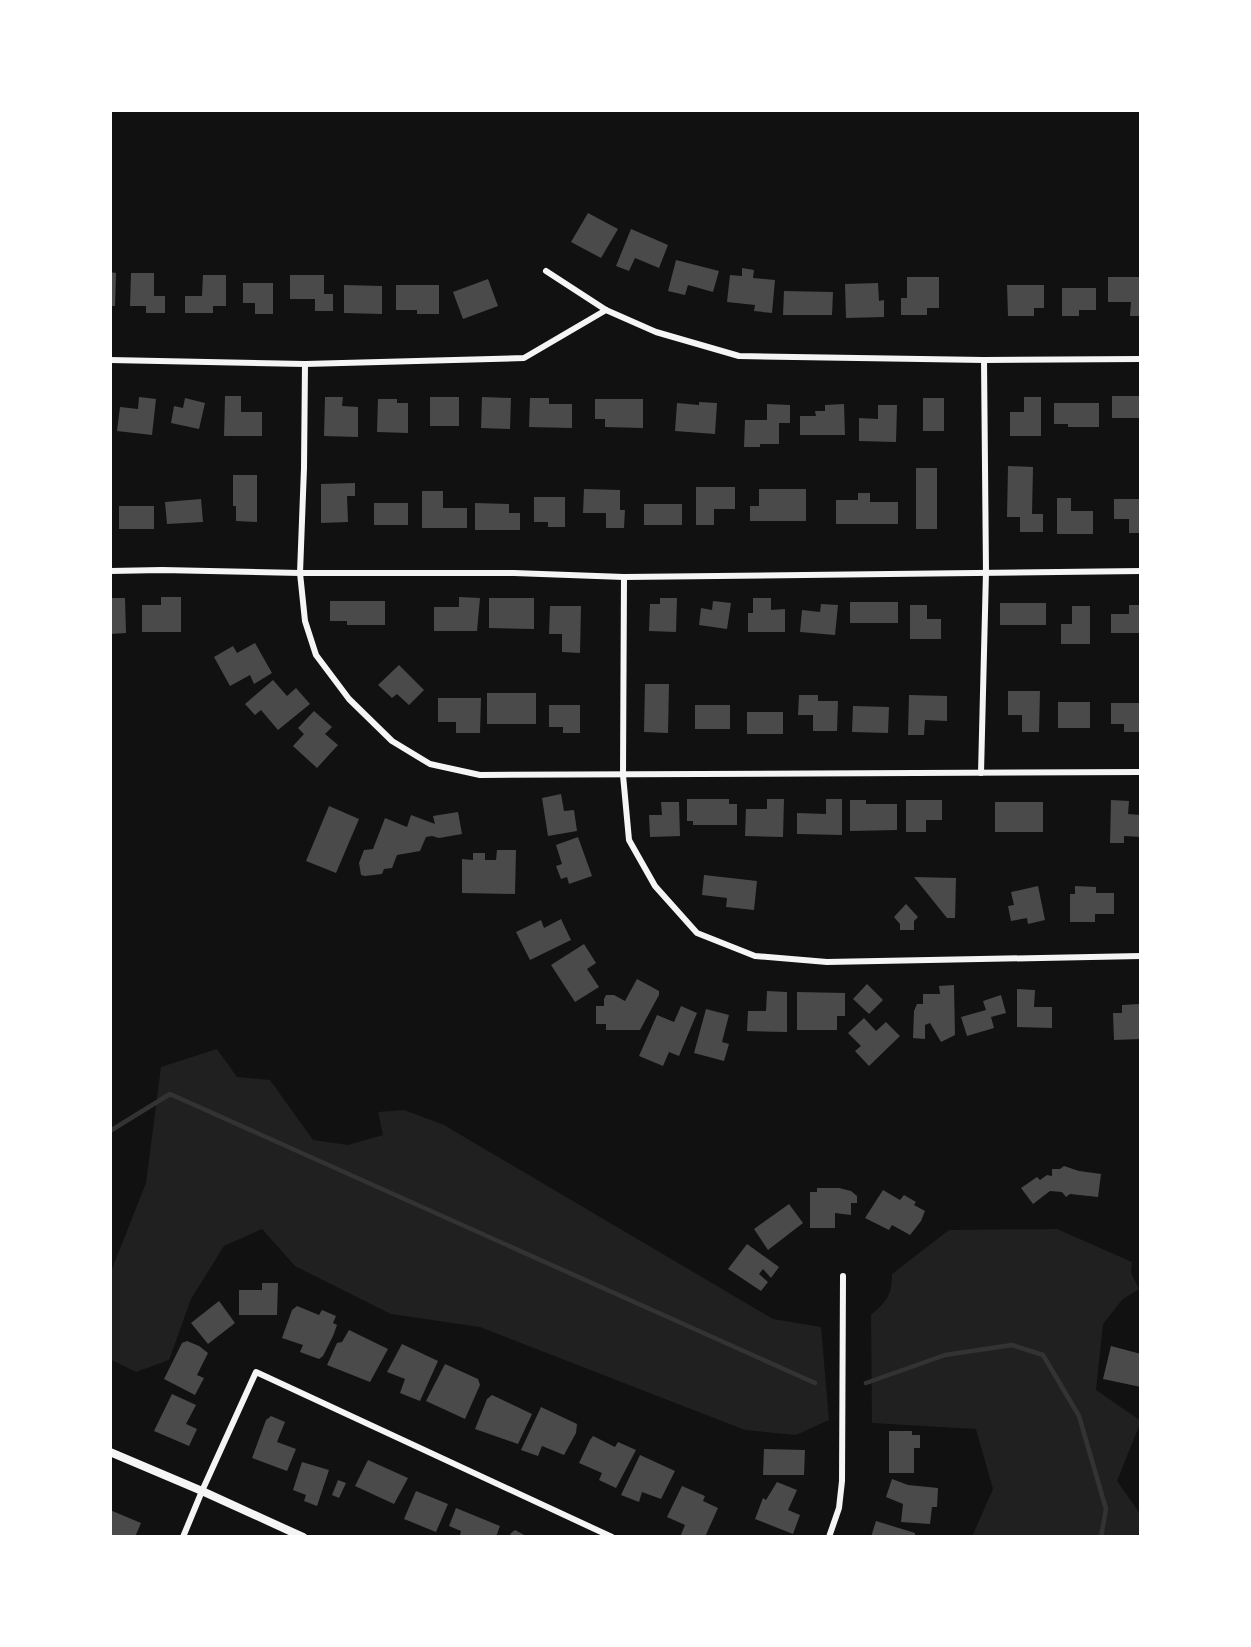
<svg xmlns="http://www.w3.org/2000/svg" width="1251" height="1647" font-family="Mulish,sans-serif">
	<rect width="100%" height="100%" fill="#111"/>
	<!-- green -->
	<g fill="#202020">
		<polygon points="217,1049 237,1077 270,1080 313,1140 348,1145 383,1135 378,1112 404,1110 444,1125 773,1319 821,1327 829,1420 796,1435 745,1430 480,1327 391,1314 295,1266 262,1229 224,1246 191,1299 169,1360 136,1372 110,1359 110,1274 146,1183 161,1067"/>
		<path d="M 1057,1229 L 1132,1262 L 1131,1273 L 1139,1289 L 1122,1300 L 1103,1324 L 1096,1390 L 1141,1421 L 1117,1481 L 1141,1515 L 1141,1528 L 1138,1537 L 972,1537 L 993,1489 L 976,1429 L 872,1423 L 871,1315 C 887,1301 892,1295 892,1274 L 949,1230 Z"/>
	</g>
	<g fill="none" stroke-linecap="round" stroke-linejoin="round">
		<!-- stream -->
		<g stroke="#333" stroke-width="4.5">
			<polyline points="110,1131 170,1094 815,1383"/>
			<polyline points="866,1383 945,1355 1012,1345 1043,1355 1079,1416 1106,1509 1101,1537"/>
		</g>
	</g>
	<!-- building -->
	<g fill="#4a4a4a">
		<polygon points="588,213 618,229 601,258 571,242"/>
		<polygon points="631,229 668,245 659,268 635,258 629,271 616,266"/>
		<polygon points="676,260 719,271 713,292 688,285 685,295 668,291"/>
		<polygon points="742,268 754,270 753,278 775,280 772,313 754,311 755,305 727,302 730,275 742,276"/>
		<polygon points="110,272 116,273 115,306 110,306"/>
		<polygon points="131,273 154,273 154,296 165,296 165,313 146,313 146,306 130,306"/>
		<polygon points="203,275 226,275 226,306 213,306 213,313 185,313 185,296 202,296"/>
		<polygon points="290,275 324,275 324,294 333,294 333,311 315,311 315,299 290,299"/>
		<polygon points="907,277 939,277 939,308 927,308 927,315 901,315 901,298 907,298"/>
		<polygon points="1108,277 1140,277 1141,316 1130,316 1131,302 1108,302"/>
		<polygon points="488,279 498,306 463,319 453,292"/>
		<polygon points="243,283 273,283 273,314 255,314 255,303 243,303"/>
		<polygon points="878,283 879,301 884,300 884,317 846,318 845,284"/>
		<polygon points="344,285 382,286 382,314 344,313"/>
		<polygon points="396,285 439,285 439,314 417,314 417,310 396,310"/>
		<polygon points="1007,285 1044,285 1044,308 1034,308 1034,316 1008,316"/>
		<polygon points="1062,288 1096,288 1096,310 1079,310 1079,316 1062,316"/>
		<polygon points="784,291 833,292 832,315 783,315"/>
		<polygon points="225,396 241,396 241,412 262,412 262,436 224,436"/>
		<rect x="1112" y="396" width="29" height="22"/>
		<polygon points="139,397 156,399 152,435 117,431 120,407 138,409"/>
		<polygon points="325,397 343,397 342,406 358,407 358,437 324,436"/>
		<rect x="430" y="397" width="29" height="29"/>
		<polygon points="482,397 511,398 510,429 481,428"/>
		<polygon points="1024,397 1041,397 1041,436 1010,436 1010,412 1024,412"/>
		<polygon points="185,398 205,403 199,429 171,423 174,406 183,408"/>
		<polygon points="530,398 549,398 549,404 572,404 572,428 529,427"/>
		<rect x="923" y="398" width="21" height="33"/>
		<polygon points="378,399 397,399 397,403 408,403 408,433 377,432"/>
		<polygon points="595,399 643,399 643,428 605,427 605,419 595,419"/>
		<polygon points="699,402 717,403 715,434 675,431 677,403 699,405"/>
		<polygon points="1054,403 1099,403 1099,427 1068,427 1068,424 1054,424"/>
		<polygon points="767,404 790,405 790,423 779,423 779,444 760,444 760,447 744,447 745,420 767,420"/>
		<polygon points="844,404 845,435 800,435 800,416 816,416 815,411 825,411 825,405"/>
		<polygon points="878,405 897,405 896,442 859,441 859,418 878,419"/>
		<polygon points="1008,466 1033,467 1032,514 1043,514 1043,532 1020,532 1020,517 1007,517"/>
		<rect x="916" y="468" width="21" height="61"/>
		<polygon points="233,475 257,475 257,522 236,521 236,506 233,506"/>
		<polygon points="355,483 355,496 347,496 348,522 321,523 321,484"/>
		<polygon points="696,487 735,487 735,509 714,509 714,525 696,525"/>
		<polygon points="584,489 620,490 620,510 625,510 624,528 606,528 606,513 583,513"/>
		<polygon points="759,489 806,489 806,521 750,521 750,506 759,506"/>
		<polygon points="422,491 443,491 443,508 467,508 467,528 422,528"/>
		<polygon points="858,493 870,493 870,502 898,502 898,524 836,524 836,500 858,500"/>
		<polygon points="534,497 565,497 565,527 548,527 548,522 534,522"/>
		<polygon points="1057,498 1071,498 1071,511 1093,511 1093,534 1057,534"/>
		<polygon points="201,499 203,522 167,524 165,502"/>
		<polygon points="1114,499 1141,499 1141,533 1129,533 1129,519 1114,519"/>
		<rect x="374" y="503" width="34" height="22"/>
		<polygon points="475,503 509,504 509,513 520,513 520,530 475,530"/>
		<rect x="644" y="504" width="38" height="21"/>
		<rect x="119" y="506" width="35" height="23"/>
		<polygon points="161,597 181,597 181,632 142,632 142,605 161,605"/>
		<polygon points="459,597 480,598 477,631 434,631 434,607 459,607"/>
		<polygon points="110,598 125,598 126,633 110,634"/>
		<polygon points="489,598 534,598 534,629 489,628"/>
		<polygon points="660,598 677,598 676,632 649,631 650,604 660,604"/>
		<polygon points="753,598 771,598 771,610 785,609 785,632 748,632 748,613 753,613"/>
		<polygon points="330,601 385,601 385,625 347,625 347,621 330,621"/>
		<polygon points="713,601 731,603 727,629 699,625 701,608 712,610"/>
		<rect x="850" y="602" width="48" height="21"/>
		<rect x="1000" y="603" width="46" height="22"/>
		<polygon points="821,604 838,605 835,635 800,632 802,610 820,612"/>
		<polygon points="910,605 927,605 927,619 941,619 941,639 910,639"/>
		<polygon points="1129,605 1141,605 1141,633 1111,633 1111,614 1129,614"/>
		<polygon points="550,606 581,606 580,653 562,652 562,634 549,634"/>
		<polygon points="1072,606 1090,606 1090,644 1061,644 1061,624 1072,624"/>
		<polygon points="255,643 272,673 254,684 250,675 230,686 214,657 233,646 237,653"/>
		<polygon points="399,665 424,690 409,705 397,694 392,698 378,685"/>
		<polygon points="273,680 287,696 296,688 310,704 278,730 261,710 255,715 245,704"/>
		<polygon points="645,684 669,684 668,733 644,732"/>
		<polygon points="1008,691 1040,691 1039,732 1022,732 1022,715 1008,715"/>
		<rect x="487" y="693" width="49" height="31"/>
		<polygon points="799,695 818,695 818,701 838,701 837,731 813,731 813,715 798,715"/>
		<polygon points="909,695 947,696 947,721 925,720 924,735 908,735"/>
		<polygon points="438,698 481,698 480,733 456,733 456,722 438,722"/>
		<rect x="1058" y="702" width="32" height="26"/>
		<polygon points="1111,703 1141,703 1141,732 1124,732 1124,724 1111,724"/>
		<polygon points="549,705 580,705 580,733 563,733 563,727 549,727"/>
		<rect x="695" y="705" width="35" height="24"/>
		<polygon points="853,706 889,707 888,733 852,732"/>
		<polygon points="314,711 332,727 325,734 338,745 317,768 293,746 304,734 298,728"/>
		<rect x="747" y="712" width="36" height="22"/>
		<polygon points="561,794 564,811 574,810 577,831 548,836 542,798"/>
		<polygon points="687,799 729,799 729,804 737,804 737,825 693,825 693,821 687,821"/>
		<polygon points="767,799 784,799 783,837 745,836 746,809 767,809"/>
		<polygon points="826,799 842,799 842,835 797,834 797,813 826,814"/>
		<polygon points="850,800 866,800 866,804 897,804 897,830 850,831"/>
		<polygon points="906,800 942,800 942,820 926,820 926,832 906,832"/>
		<polygon points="1111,800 1129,801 1128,814 1141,815 1141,837 1124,836 1124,843 1110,843"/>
		<polygon points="661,802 679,802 680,836 650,837 649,815 662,815"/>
		<rect x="995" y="802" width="48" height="30"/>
		<polygon points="329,806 359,819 336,873 306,861"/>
		<polygon points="458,812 462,834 439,838 432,836 426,837 420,851 397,855 392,868 384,869 382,874 365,876 361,875 359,863 364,850 373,849 385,818 407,827 411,815 435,824 433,816"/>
		<polygon points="578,837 592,876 569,884 567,877 561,879 556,866 562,864 556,845"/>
		<polygon points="497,850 516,850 515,894 462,893 462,859 473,860 473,853 485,853 485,860 496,860"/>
		<polygon points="704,875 757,881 754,910 726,907 727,898 702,895"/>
		<polygon points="914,877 956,878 955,918 947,918"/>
		<polygon points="1038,886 1045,920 1028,924 1027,918 1011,921 1008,906 1014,905 1011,892"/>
		<polygon points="1075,886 1096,887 1096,893 1114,893 1114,914 1095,914 1095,922 1070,922 1070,894 1075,894"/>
		<polygon points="906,904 918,917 914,921 914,930 900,930 900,924 894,917"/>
		<polygon points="561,919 571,940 530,960 516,932 541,920 544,928"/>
		<polygon points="584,944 596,963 587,969 599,987 575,1002 551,965"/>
		<polygon points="637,979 659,991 659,995 640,1030 606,1030 606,1024 596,1024 596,1006 604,1006 604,999 606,995 614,995 625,1001"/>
		<polygon points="867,984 883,1000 869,1014 853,999"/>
		<polygon points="954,985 955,1035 941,1042 930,1023 925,1025 925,1039 913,1038 914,1011 917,1004 923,1004 923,994 940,994 939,986"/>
		<polygon points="1017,989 1035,990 1034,1007 1052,1007 1052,1028 1017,1027"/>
		<polygon points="767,991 787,992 787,1032 747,1031 748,1011 766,1011"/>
		<polygon points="797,992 845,993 845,1016 837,1016 837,1030 797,1030"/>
		<polygon points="1001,995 1006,1013 991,1017 994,1028 967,1036 961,1017 986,1010 983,1001"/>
		<polygon points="1139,1004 1141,1039 1114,1040 1113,1013 1122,1013 1122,1005"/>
		<polygon points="681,1006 697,1013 679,1056 669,1052 663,1066 639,1056 657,1015 674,1022"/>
		<polygon points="706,1009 729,1015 722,1042 729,1044 724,1061 694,1053"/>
		<polygon points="864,1018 876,1031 886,1022 900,1036 869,1066 855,1051 861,1046 848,1033"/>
		<polygon points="1064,1166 1079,1171 1101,1174 1098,1197 1070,1194 1066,1197 1062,1192 1050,1191 1033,1204 1021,1188 1037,1177 1040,1180 1047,1175 1052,1176 1052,1169 1060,1169"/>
		<polygon points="817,1188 839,1188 851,1191 857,1196 857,1203 851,1203 851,1215 835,1213 835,1228 810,1228 810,1192 817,1192"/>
		<polygon points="883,1190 900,1200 904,1195 916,1202 914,1205 925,1211 921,1221 910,1235 892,1225 889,1230 865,1218"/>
		<polygon points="789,1204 803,1223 768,1250 754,1229"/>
		<polygon points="747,1244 779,1267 771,1278 763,1269 759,1274 768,1282 761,1291 728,1269"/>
		<polygon points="262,1283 278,1283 277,1315 239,1315 239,1290 262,1290"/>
		<polygon points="219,1301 235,1323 208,1344 191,1323"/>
		<polygon points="297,1306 319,1315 322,1310 336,1316 333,1323 337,1325 333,1336 323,1356 319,1359 300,1352 303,1345 282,1338 292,1310"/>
		<polygon points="349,1330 388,1349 370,1382 327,1365 337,1343 342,1342"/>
		<polygon points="187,1341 199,1346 208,1353 197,1375 204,1378 195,1395 164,1379 182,1343"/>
		<polygon points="402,1344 438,1361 420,1401 400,1393 405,1379 387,1372"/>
		<polygon points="1111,1346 1141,1354 1141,1387 1103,1379"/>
		<polygon points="445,1364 478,1379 480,1385 465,1419 426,1401"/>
		<polygon points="172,1394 196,1405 186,1424 197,1429 189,1446 154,1431"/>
		<polygon points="492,1395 532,1414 518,1444 475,1429 487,1399"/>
		<polygon points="541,1407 577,1424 576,1433 564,1455 542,1446 538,1456 521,1450"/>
		<polygon points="271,1416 285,1422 277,1442 296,1449 287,1471 252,1458 266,1420"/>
		<polygon points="889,1431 912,1431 912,1435 920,1435 920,1448 914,1448 914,1473 889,1473"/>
		<polygon points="593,1436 615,1447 618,1442 636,1450 616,1488 599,1480 602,1473 579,1463 590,1440"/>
		<polygon points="764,1449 805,1450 804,1475 763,1475"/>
		<polygon points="640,1455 675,1471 661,1499 642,1492 639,1502 621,1495"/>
		<polygon points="368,1460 408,1478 394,1504 355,1486"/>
		<polygon points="302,1462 329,1470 317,1506 304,1501 306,1495 293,1490"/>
		<polygon points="892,1479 908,1485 938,1488 937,1507 932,1507 930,1524 901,1522 903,1504 886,1497"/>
		<polygon points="338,1480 346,1483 339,1498 332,1495"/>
		<polygon points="777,1482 797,1490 788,1510 800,1515 793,1534 755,1519 763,1498 766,1500"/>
		<polygon points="682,1486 705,1496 703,1501 718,1508 705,1537 680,1537 685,1525 667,1517"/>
		<polygon points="416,1491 448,1504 436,1532 404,1519"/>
		<polygon points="456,1508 500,1526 496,1537 464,1537 460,1535 461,1531 449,1526"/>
		<polygon points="110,1510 141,1523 135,1537 110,1536"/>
		<polygon points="876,1521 915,1533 915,1537 871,1537"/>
		<polygon points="515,1530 528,1537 509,1537 511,1533"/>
	</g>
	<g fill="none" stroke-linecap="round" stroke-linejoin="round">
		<!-- minor -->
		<g stroke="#f5f5f5" stroke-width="6">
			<polyline points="546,271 606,310 656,332 739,356 984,360 1141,359"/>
			<polyline points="110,360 305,364 524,358 606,310"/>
			<polyline points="305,364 304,468 300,573 305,621 316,655 349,699 392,741 430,764 480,775 1141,772"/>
			<polyline points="110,571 162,570 300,573 514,573 624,577 1141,571"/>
			<polyline points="624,577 623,775 629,840 655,886 697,933 755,956 827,962 1141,956"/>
			<polyline points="981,773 986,572 984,360"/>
			<polyline points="183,1537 202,1491 256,1372 612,1537"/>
			<polyline points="829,1537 839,1508 842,1481 843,1276"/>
		</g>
		<!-- tertiary -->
		<polyline stroke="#f5f5f5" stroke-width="8" points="110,1452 202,1491 303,1537"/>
	</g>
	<!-- border -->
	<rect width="1251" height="1647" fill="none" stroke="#ffffff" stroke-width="224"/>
</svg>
